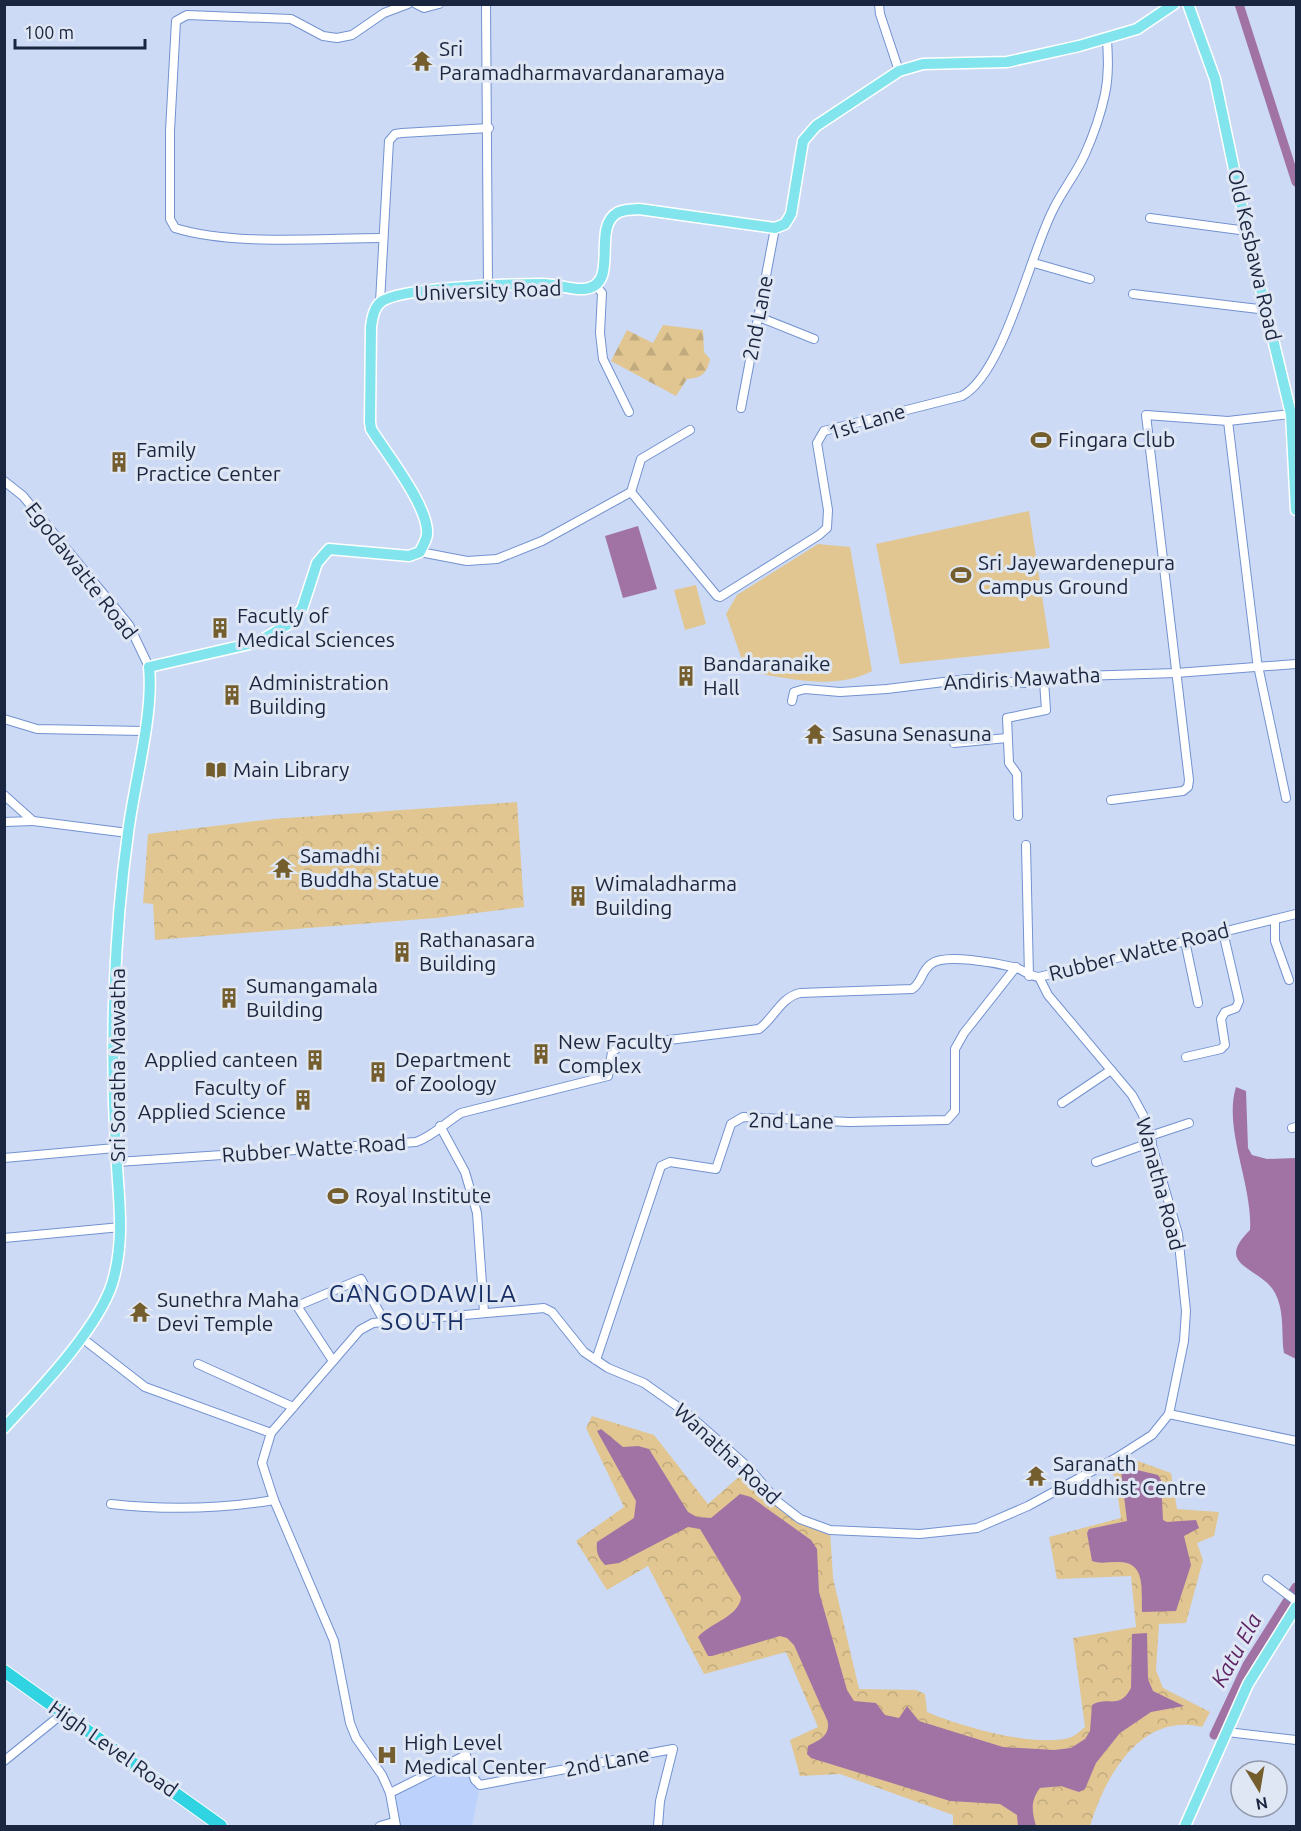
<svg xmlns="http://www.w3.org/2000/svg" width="1301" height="1831" font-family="Ubuntu,sans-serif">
	<defs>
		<pattern id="forest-firs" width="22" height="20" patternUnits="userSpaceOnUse" patternTransform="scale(1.5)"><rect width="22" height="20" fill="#e1c691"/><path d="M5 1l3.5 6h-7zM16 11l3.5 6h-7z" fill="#c0aa7e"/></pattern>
		<pattern id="park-crowns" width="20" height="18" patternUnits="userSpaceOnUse" patternTransform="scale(1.5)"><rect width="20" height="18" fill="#e1c691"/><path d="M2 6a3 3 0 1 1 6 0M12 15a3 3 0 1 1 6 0" fill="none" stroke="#c0aa7e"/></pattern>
	</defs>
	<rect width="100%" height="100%" fill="#ccdaf5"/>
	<!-- built -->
	<polygon fill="#bcd2fd" points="468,1759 480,1785 472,1826 396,1826 392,1797"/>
	<!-- forest -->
	<path fill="url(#forest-firs)" d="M 663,325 L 703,330 L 704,352 L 710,359 C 707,374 701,378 687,379 L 676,396 L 611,361 L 627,330 L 653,343 Z"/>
	<!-- park -->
	<g fill="url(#park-crowns)">
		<polygon points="517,802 524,907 436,918 155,940 153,904 143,903 148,834 273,819"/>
		<path d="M 592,1416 L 654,1435 L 708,1504 L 749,1468 L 800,1519 L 830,1530 L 833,1578 L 859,1689 L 916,1690 L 925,1694 L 927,1712 C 962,1727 1032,1747 1069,1738 C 1075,1736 1080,1731 1085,1727 L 1073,1638 L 1136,1627 L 1131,1576 L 1057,1579 L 1049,1537 L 1121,1518 L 1115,1478 L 1107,1463 L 1121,1455 L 1171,1473 L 1177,1509 L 1219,1512 L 1214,1536 L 1197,1543 L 1203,1560 L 1186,1623 L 1159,1624 L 1156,1670 L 1163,1688 L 1210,1712 L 1202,1727 C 1141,1712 1105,1776 1090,1826 L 953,1826 L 953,1815 L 840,1774 L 800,1776 L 790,1740 L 818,1727 L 786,1652 L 704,1674 L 648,1566 L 607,1590 L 576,1541 L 624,1507 L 586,1428 Z"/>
	</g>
	<!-- pitch -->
	<g fill="#e1c691">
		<polygon points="1029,511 1050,648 900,664 876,544"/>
		<path d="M 818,544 L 850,547 L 872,671 C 835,691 786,678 746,671 L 726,614 L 737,595 Z"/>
		<polygon points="696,585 706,624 685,630 674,590"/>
	</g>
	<!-- water -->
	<g fill="#a173a5">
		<polygon points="638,526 657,589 623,598 605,536"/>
		<path d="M 1236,1087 L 1246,1091 L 1248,1148 L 1252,1155 L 1267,1159 L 1296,1158 L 1296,1359 L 1284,1353 C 1281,1333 1285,1312 1275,1293 C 1262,1267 1212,1267 1250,1230 C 1253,1186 1223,1128 1236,1087 Z"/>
		<path d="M 601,1429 L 623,1447 L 638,1446 L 649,1449 L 688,1512 L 697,1517 L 711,1518 L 740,1494 L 751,1497 L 811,1540 L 817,1549 L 819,1592 L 847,1690 L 854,1701 L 876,1703 L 885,1715 L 899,1718 L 907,1706 L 919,1721 L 1003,1747 L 1054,1750 L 1071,1748 L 1085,1739 L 1090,1731 L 1092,1705 C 1107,1695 1119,1711 1131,1688 L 1132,1634 L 1147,1633 L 1148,1679 L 1153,1691 L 1184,1706 L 1151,1712 L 1120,1733 L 1096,1763 L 1085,1789 L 1079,1792 L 1061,1786 L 1040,1788 C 1030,1801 1032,1812 1036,1826 L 1018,1826 L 1017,1815 L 1000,1804 L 950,1801 L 811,1758 L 807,1754 L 808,1746 C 820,1739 829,1737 828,1722 L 794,1645 L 787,1638 L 780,1636 L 712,1656 L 708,1656 L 698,1637 C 710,1623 740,1616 741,1597 L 700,1529 L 688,1527 L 619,1563 L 605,1565 C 598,1557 596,1553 597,1542 L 634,1518 L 636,1501 L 597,1431 Z"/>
		<path d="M 1125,1467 L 1158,1475 L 1161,1480 L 1163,1520 L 1167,1522 L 1196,1520 L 1199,1528 L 1184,1536 L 1191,1565 L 1176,1611 L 1142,1612 C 1141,1590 1147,1560 1116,1562 C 1108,1562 1100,1564 1092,1561 L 1087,1533 L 1089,1529 L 1127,1521 L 1121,1471 Z"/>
	</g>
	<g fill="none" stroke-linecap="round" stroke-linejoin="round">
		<!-- canal -->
		<g stroke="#a173a5" stroke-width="9">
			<polyline points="1239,4 1296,182"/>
			<polyline points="1214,1735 1247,1665 1296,1587"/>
		</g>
		<!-- minor casing -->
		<g stroke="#7392d0" stroke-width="10">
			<g id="minor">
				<polyline points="416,4 424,8 439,4"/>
				<polyline points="486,4 488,287"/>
				<polyline points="879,4 880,14 899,71"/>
				<polyline points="1150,218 1247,231"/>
				<path d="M 382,238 C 322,238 231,246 175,228 L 170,219 L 170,131 L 176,21 L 187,15 L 291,19 L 323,36 L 337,38 L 352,35 L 384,13 L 408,4"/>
				<polyline points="1034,263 1090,279"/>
				<polyline points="596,286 602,293 600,333 603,359 629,412"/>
				<polyline points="1133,294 1267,310"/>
				<polyline points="380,302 389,141 395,134 402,133 489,128"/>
				<polyline points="759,317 814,339"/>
				<polyline points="741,408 775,228"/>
				<polyline points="1228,421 1257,661 1286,798"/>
				<polyline points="4,481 23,496 129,625 149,667"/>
				<polyline points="631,492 641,459 690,430"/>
				<path d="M 420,552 L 467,561 L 497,559 L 542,541 L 631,492 L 717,596 L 720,597 L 819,535 L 827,528 L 828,510 L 817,443 L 824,431 L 962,396 C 1004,373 1030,254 1053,210 C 1062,191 1076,174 1085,154 C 1093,136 1101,113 1105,94 C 1109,75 1108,57 1107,39"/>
				<polyline points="792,701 794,692 805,689 840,692 887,689 968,679 1026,683 1081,676 1176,673 1296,664"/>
				<polyline points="4,719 37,729 144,731"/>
				<polyline points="954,743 1007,738"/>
				<polyline points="4,795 33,821 128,833"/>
				<polyline points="1111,800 1183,791 1188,787 1189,780 1146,415 1228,421 1291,414"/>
				<polyline points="1018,816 1017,774 1009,763 1007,718 1046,710 1044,681"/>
				<polyline points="4,822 33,821"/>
				<polyline points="1026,845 1029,976"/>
				<polyline points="1275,919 1275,941 1289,980"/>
				<polyline points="1185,941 1198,1003"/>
				<polyline points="1186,1057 1221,1049 1225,1045 1221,1019 1225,1012 1236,1008 1239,1001 1223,932"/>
				<polyline points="1062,1103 1111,1070"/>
				<polyline points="440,1126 465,1172 477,1213 484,1312"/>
				<polyline points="1292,1128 1296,1127"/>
				<polyline points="1150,1136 1189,1123"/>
				<polyline points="4,1158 115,1148"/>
				<path d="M 117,1162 L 416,1142 C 433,1136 445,1123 461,1113 L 608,1076 L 612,1052 L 620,1046 L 759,1029 C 775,1017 780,998 800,993 L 912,989 C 922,983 921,971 931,964 C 944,953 996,963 1013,967 C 1023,969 1028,976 1039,977 L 1296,914"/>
				<polyline points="1096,1162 1152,1142"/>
				<polyline points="4,1238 121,1227"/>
				<polyline points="82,1338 145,1387 271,1433"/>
				<polyline points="596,1360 661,1166 670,1162 716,1169 731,1124 743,1117 849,1122 947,1120 955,1111 955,1049 964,1033 1016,967"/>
				<polyline points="333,1361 297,1306 361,1279 384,1321"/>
				<polyline points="198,1364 293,1407"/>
				<polyline points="1169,1414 1296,1441"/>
				<path d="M 111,1504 C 165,1510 221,1509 274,1500"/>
				<polyline points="1267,1579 1296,1601"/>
				<polyline points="1227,1732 1296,1740"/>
				<polyline points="4,1761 62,1714"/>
				<polyline points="390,1793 466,1755 475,1780 480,1785 673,1749 660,1801 658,1826"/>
				<polyline points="380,1826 394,1822"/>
				<polyline points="396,1826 390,1793 382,1775 356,1738 350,1723 334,1641 274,1500 262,1463 271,1433 360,1330 373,1323 544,1308 552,1312 584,1352 608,1368 644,1383 688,1414 749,1468 778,1502 800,1519 830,1530 920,1534 977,1528 1028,1506 1116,1458 1152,1435 1169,1414 1184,1341 1186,1311 1178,1234 1143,1115 1132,1095 1048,995 1039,977"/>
			</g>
		</g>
		<!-- major casing -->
		<g stroke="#fff" stroke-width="13">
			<g id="major">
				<polyline points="1188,4 1215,79 1247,231 1291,414 1296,510"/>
				<path d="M 4,1428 C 37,1392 97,1330 112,1284 C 126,1239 118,1195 116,1149 C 110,1048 114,933 128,833 C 134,784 154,714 149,667 L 258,642 L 287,625 L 302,609 L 317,563 L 329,549 L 409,556 L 420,552 C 422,547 426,541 427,535 C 430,508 386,453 371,429 L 370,422 L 371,327 C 372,318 374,307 381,302 C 400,287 514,284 543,284 C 557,284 571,290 584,289 C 621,286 591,228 617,213 C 623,209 632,210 639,209 L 775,228 L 785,224 L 791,214 L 803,141 L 816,126 L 899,71 L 923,64 L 1007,62 L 1079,46 L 1137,29 L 1174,4"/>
				<polyline points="1185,1826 1248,1684 1296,1607"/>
			</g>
		</g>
		<!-- highway casing -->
		<g stroke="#fff" stroke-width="14">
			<polyline id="highway" points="4,1671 221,1826"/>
		</g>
		<!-- minor -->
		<use href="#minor" stroke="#fff" stroke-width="8"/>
		<!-- major -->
		<use href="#major" stroke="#82e5ed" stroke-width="10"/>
		<!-- highway -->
		<use href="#highway" stroke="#2fd3e1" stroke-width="12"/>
	</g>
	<!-- icons -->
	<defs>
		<g id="temple-bare" transform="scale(1.62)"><path d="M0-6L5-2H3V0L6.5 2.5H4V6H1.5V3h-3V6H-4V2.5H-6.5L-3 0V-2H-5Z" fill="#755e2e" stroke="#e0e7f4" stroke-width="2.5" paint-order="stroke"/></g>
		<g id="stadium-bare" transform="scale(1.62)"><path d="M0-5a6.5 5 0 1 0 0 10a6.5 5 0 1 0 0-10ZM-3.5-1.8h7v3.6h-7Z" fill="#755e2e" stroke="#e0e7f4" stroke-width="2.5" paint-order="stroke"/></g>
		<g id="building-bare" transform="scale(1.62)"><path d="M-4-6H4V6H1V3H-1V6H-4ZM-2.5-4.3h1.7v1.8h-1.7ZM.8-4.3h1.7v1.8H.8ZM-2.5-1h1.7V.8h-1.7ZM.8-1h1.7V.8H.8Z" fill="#755e2e" stroke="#e0e7f4" stroke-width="2.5" paint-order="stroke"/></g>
		<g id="library-bare" transform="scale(1.62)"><path d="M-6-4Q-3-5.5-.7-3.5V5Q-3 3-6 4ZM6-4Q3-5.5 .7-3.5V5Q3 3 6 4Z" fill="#755e2e" stroke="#e0e7f4" stroke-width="2.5" paint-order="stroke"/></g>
		<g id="hospital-bare" transform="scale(1.62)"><path d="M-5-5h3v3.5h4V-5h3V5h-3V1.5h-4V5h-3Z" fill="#755e2e" stroke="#e0e7f4" stroke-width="2.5" paint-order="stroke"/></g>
	</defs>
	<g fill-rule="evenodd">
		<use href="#temple-bare" x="422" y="61"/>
		<use href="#stadium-bare" x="1041" y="440"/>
		<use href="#building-bare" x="119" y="462"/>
		<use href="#stadium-bare" x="961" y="575"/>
		<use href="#building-bare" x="220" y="628"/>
		<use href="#building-bare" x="686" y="676"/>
		<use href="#building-bare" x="232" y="695"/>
		<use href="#temple-bare" x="815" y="734"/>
		<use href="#library-bare" x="216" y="770"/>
		<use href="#temple-bare" x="283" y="868"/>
		<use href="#building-bare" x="578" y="896"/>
		<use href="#building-bare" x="402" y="952"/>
		<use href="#building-bare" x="229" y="998"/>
		<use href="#building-bare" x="541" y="1054"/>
		<use href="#building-bare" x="315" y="1060"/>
		<use href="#building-bare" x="378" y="1072"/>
		<use href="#building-bare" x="303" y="1100"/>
		<use href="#stadium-bare" x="338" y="1196"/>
		<use href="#temple-bare" x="140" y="1312"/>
		<use href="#temple-bare" x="1036" y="1476"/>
		<use href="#hospital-bare" x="387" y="1755"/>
	</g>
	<g text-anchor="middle" stroke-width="6" stroke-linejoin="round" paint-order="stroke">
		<!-- poi labels -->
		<g font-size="21" fill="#1a263f" stroke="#e0e7f4" text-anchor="start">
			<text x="439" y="56">Sri<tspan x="439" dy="24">Paramadharmavardanaramaya</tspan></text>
			<text x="1058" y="447">Fingara Club</text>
			<text x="136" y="457">Family<tspan x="136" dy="24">Practice Center</tspan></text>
			<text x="978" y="570">Sri Jayewardenepura<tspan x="978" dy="24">Campus Ground</tspan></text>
			<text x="237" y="623">Facutly of<tspan x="237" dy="24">Medical Sciences</tspan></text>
			<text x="703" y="671">Bandaranaike<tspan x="703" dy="24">Hall</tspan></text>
			<text x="249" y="690">Administration<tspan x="249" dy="24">Building</tspan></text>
			<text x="832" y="741">Sasuna Senasuna</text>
			<text x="233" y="777">Main Library</text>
			<text x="300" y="863">Samadhi<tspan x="300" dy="24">Buddha Statue</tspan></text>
			<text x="595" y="891">Wimaladharma<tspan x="595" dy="24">Building</tspan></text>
			<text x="419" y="947">Rathanasara<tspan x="419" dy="24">Building</tspan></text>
			<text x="246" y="993">Sumangamala<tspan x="246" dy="24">Building</tspan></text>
			<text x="558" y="1049">New Faculty<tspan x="558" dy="24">Complex</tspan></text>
			<text x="298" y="1067" text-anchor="end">Applied canteen</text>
			<text x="395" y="1067">Department<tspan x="395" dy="24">of Zoology</tspan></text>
			<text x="286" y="1095" text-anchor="end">Faculty of<tspan x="286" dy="24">Applied Science</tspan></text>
			<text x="355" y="1203">Royal Institute</text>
			<text x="157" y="1307">Sunethra Maha<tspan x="157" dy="24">Devi Temple</tspan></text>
			<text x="1053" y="1471">Saranath<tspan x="1053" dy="24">Buddhist Centre</tspan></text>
			<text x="404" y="1750">High Level<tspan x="404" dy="24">Medical Center</tspan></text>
		</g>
		<!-- street labels -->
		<g font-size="21" fill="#1a263f" stroke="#e0e7f4">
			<text transform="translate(1254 255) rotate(77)" y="7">Old Kesbawa Road</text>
			<text transform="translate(488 291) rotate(-2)" y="7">University Road</text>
			<text transform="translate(758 318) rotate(-79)" y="7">2nd Lane</text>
			<text transform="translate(867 422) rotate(-17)" y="7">1st Lane</text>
			<text transform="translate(81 571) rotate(52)" y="7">Egodawatte Road</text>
			<text transform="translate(1022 679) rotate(-3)" y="7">Andiris Mawatha</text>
			<text transform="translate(1139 952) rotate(-14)" y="7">Rubber Watte Road</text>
			<text transform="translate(118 1065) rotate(-90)" y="7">Sri Soratha Mawatha</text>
			<text transform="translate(791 1121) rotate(1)" y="7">2nd Lane</text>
			<text transform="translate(314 1149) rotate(-4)" y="7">Rubber Watte Road</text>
			<text transform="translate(1160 1184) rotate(75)" y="7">Wanatha Road</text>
			<text transform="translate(727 1454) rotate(43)" y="7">Wanatha Road</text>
			<text transform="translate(113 1749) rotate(35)" y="7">High Level Road</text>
			<text transform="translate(607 1762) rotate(-11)" y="7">2nd Lane</text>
		</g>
		<!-- water labels -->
		<g font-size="22" font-style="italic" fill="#5d2463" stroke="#e0e7f4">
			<text transform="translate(1236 1650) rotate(-61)" y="8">Katu Ela</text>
		</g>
		<!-- quarter labels -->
		<g font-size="24" letter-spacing="1.5" fill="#172e64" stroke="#e0e7f4">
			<text x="423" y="1302">GANGODAWILA<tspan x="423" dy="28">SOUTH</tspan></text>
		</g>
	</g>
	<!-- border -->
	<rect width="1301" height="1831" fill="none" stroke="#1a263f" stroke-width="12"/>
	<!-- north arrow -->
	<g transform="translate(1259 1789) rotate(169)"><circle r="28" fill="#e0e7f4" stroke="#919aac" stroke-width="1.5"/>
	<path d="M0-4.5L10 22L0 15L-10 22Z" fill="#755e2e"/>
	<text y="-9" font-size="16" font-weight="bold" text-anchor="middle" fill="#1a263f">N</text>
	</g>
	<!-- scale -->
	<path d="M15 39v9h130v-9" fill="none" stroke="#1a263f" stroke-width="3"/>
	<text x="24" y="39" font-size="18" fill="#1a263f" stroke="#e0e7f4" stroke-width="4.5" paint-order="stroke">100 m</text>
</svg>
